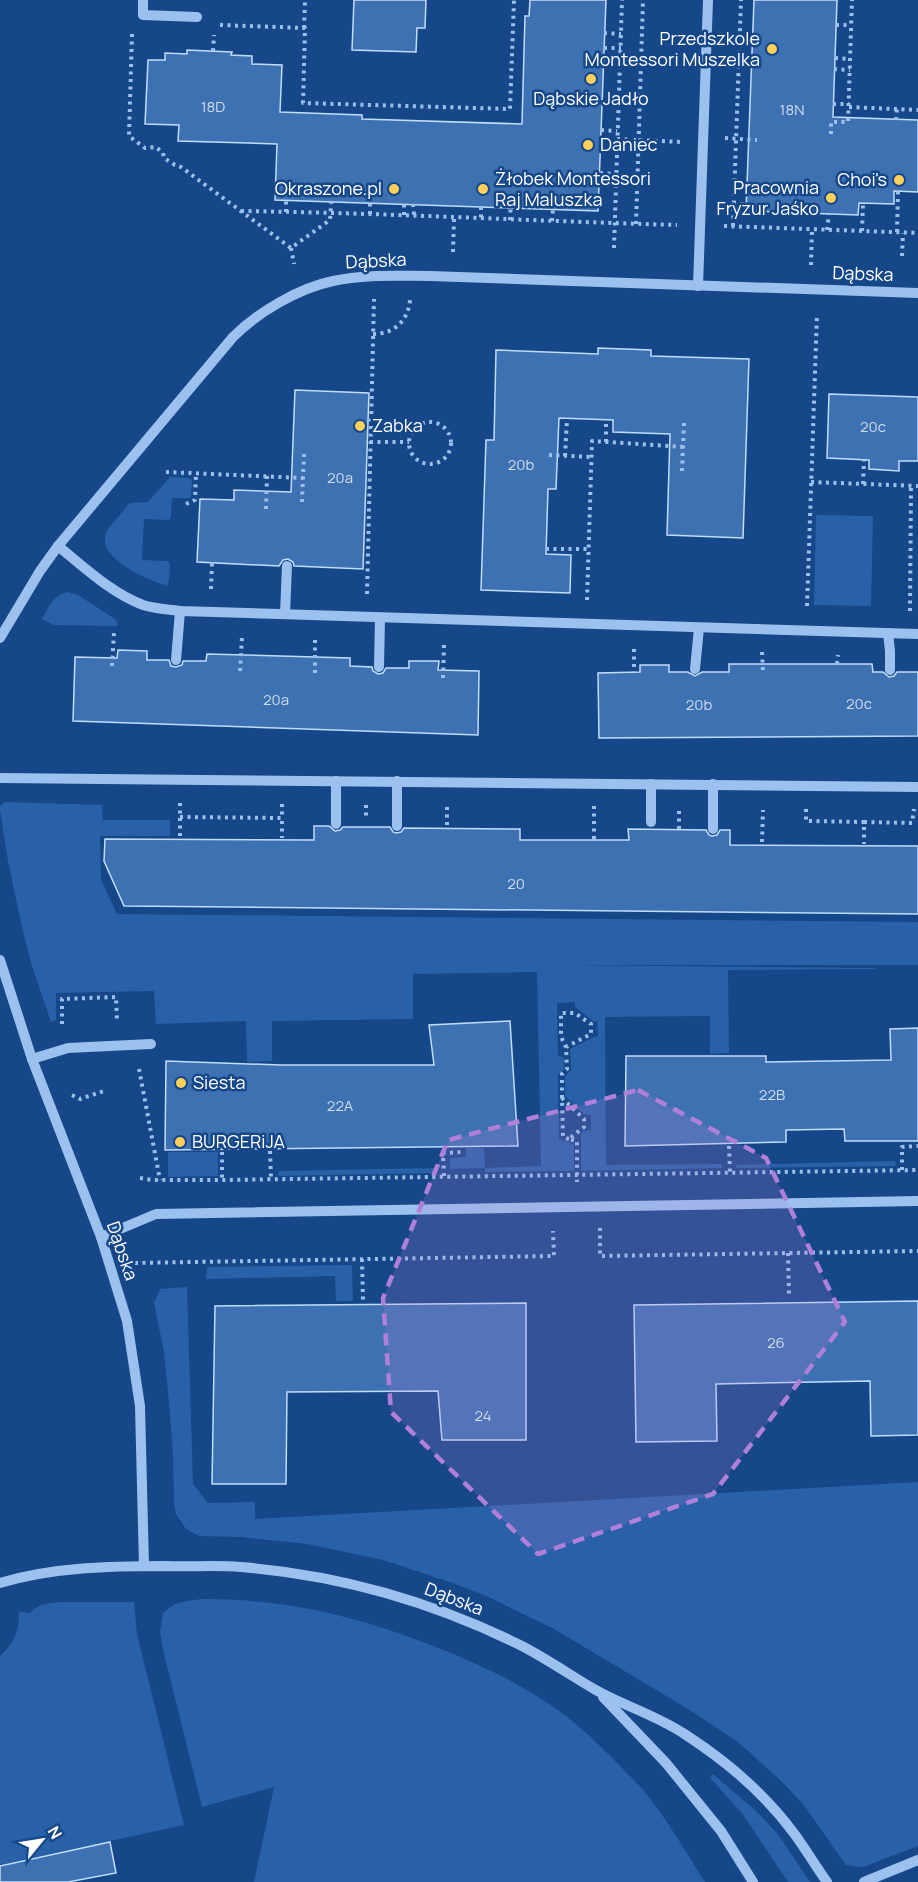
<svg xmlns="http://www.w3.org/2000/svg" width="918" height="1882" font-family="Manrope,sans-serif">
	<rect width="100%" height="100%" fill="#164788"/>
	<!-- green -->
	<g fill="#2861a7">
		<path d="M 170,477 L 189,478 L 192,481 L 191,498 L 172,498 L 171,517 L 169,520 L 144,519 L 142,560 L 167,561 L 170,564 L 169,580 L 167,586 C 147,579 91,557 108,529 L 130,503 L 148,502 Z"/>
		<polygon points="816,515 873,516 871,606 814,605"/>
		<path d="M 67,592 L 78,595 L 115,619 L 117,622 L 117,626 L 54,625 L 42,619 C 49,607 53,595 67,592 Z"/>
		<polygon points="5,802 102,805 103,820 170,820 170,836 100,836 101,880 117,914 918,922 918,965 565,965 875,968 875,969 728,970 729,1053 710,1054 710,1016 605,1017 606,1165 722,1164 722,1168 581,1171 581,1134 584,1131 591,1130 591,1115 584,1114 565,1096 565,1076 571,1070 570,1049 594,1037 598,1036 597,1021 593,1021 575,1007 575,1002 557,1003 558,1056 564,1057 564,1070 558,1075 559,1139 574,1144 574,1171 485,1172 485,1168 450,1169 450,1158 466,1157 466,1148 484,1148 485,1168 541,1166 537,972 413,974 413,1019 272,1021 272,1061 247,1062 246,1021 156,1024 154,991 56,993 56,1020 51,1022 31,963 23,932 8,861 0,810 0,806"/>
		<polygon points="168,1152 218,1152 218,1176 168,1177"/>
		<polygon points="895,1161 896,1166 736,1168 736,1165"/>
		<polygon points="437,1168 437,1173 278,1176 278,1171"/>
		<polygon points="352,1265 353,1301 336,1301 335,1276 206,1279 207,1267"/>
		<polygon points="187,1287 193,1484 208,1503 255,1502 255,1519 918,1482 918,1846 863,1867 846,1865 803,1804 780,1780 738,1742 688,1709 554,1629 521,1613 489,1597 455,1584 383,1560 307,1544 240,1537 199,1536 186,1529 176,1514 174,1503 173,1454 169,1403 164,1352 154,1303 160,1289"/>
		<path d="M 203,1599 C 291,1599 365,1618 446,1651 C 488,1668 529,1688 566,1716 C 585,1730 602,1748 619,1765 C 627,1774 637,1782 644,1791 C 667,1819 686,1852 705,1882 L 254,1882 L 274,1787 L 202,1807 L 163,1650 L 160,1631 L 163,1613 C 176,1601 186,1601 203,1599 Z"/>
		<path d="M 60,1602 L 134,1602 L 137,1634 L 184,1825 L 0,1865 L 0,1656 C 14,1644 19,1631 19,1612 L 30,1613 C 37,1604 49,1603 60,1602 Z"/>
		<polygon points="713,1774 755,1810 777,1833 810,1882 788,1882 742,1813 710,1778"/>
	</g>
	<!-- building -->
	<g fill="#3e71b2" stroke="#c2dcfb" stroke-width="1.5">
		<polygon points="354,0 426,0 425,28 417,28 416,52 352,50"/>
		<polygon points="530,0 606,0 598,211 275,200 277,144 178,141 179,125 145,124 148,60 165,60 165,53 187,54 187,50 232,52 231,55 252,56 252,64 282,65 280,112 362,115 362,119 522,124 525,16 529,16"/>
		<polygon points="754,0 837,0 833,117 918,120 918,192 894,191 894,204 859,203 858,215 746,211"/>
		<polygon points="598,348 651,350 651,356 749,359 743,538 667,535 670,434 613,432 613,420 559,418 556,489 548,489 546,554 571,555 570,593 481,590 486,440 494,440 496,350 598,354"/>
		<polygon points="295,390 369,393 363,569 294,566 293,562 288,559 283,560 279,566 197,562 200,499 234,500 234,490 291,492"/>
		<polygon points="829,394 918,397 918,461 899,461 899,471 869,469 869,460 827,458"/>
		<polygon points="118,650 147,651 147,660 169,660 171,666 176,667 182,665 183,661 206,661 207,654 350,658 350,666 372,667 373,671 378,674 383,673 386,668 409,668 409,661 439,661 438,670 479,671 478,735 73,721 75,657 117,658"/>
		<polygon points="729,664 872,664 873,672 883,672 889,677 894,676 897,672 918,672 918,736 599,738 598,673 640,672 640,665 669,665 669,672 688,672 695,676 702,672 729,672"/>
		<polygon points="314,826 329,826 335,831 340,830 343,827 390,827 393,832 396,833 401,832 404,828 520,829 520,840 629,840 628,829 706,830 709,835 712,836 717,835 720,830 730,830 730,845 918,846 918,914 124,906 104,861 105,839 314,840"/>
		<polygon points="510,1021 518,1146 165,1150 166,1061 281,1065 434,1065 429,1025"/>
		<polygon points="918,1028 918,1141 845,1141 844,1129 786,1130 786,1142 625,1146 626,1056 766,1056 766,1062 891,1060 890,1029"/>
		<polygon points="918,1301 918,1435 871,1436 870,1381 716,1384 717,1441 636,1442 634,1305"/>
		<polygon points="526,1303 526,1440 442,1440 438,1391 287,1392 286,1484 212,1484 215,1306"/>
		<polygon points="110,1842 116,1873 68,1882 0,1882 0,1866"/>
	</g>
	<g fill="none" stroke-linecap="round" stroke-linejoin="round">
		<!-- path -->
		<g stroke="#9cc1ee" stroke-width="4" stroke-dasharray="3 4.5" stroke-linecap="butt">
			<polyline points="220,25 305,28 303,103 510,109 514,0"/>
			<polyline points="836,25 851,25"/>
			<polyline points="304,28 305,0"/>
			<polyline points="604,33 621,34"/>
			<polyline points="132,34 129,136 145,148 156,147 163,153 164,158 175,165 181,167 291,248 330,220 332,193"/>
			<polyline points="604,48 621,48"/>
			<polyline points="213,51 214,35"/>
			<polyline points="835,58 850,59"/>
			<polyline points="834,69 850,70"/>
			<polyline points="833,104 849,104"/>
			<polyline points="849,107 918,110"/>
			<polyline points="896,120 897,109"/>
			<polyline points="601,130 617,131"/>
			<polyline points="831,134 831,122 848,122 852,0"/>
			<polyline points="725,138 757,140"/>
			<polyline points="617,139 681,142"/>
			<polyline points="600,173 616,174"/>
			<polyline points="600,183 616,183"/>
			<polyline points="413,204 414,215"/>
			<polyline points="733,204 747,204"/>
			<polyline points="481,207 481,219"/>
			<path d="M 241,211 C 387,213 532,221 677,225"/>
			<polyline points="286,212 286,200"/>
			<polyline points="370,214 370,203"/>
			<polyline points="404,215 404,204"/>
			<polyline points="510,220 511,200"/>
			<polyline points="552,221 553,209"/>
			<polyline points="636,224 643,0"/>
			<polyline points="724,226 918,233"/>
			<polyline points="733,226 741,0"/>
			<polyline points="827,230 829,214"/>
			<polyline points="862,231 863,203"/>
			<polyline points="897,232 898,191"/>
			<polyline points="291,248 294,264"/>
			<polyline points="614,248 622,0"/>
			<polyline points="453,252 454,218"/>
			<polyline points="902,256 903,233"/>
			<polyline points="811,265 812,229"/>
			<path d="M 373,334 C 394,334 408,321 410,300"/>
			<circle cx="430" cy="443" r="21"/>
			<polyline points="370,442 409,442"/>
			<polyline points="606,442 606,420"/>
			<polyline points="549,455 592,457"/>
			<polyline points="565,456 567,419"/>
			<polyline points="682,471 684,423"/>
			<polyline points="166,472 303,478"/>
			<polyline points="811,482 918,486"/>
			<polyline points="863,484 864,460"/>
			<polyline points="302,502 304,453"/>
			<polyline points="186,504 195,500 196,473"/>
			<polyline points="266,509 267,476"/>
			<polyline points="546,549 589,549"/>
			<polyline points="211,589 212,563"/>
			<polyline points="367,594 374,299"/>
			<polyline points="587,600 592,441 683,447"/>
			<polyline points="807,606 817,314"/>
			<polyline points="910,611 911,486"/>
			<polyline points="634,649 634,672"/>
			<polyline points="762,652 763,672"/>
			<polyline points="837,664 838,655"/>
			<polyline points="112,666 114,632"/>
			<polyline points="240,671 242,637"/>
			<polyline points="315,673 315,639"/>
			<polyline points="443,678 444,644"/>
			<polyline points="180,803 180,836"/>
			<polyline points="282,804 282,818"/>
			<polyline points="366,805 366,820"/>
			<polyline points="806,809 806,821 864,822 864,844"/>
			<polyline points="180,817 282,818 282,838"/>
			<polyline points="864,822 912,823 914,809"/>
			<polyline points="447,825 447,807"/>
			<polyline points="679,829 679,809"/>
			<polyline points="594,839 594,806"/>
			<polyline points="762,842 763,810"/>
			<polyline points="62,1024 62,999 116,997 117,1021"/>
			<polyline points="139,1069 160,1180"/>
			<polyline points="72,1095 80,1099 107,1090"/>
			<polyline points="562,1098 562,1074 567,1069 566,1047 561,1037 561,1013 575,1013 591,1024 591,1034 566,1047"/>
			<polyline points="569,1139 563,1137 562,1098 584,1119 584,1127 569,1139 577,1141 577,1182"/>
			<polyline points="729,1146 730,1172"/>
			<polyline points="270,1151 271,1179"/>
			<polyline points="222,1152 222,1180"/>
			<polyline points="902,1170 902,1147 918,1146"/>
			<polyline points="444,1176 443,1153 463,1152"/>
			<polyline points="140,1178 152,1180 222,1180 918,1170"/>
			<polyline points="600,1228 600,1256 918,1251"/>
			<polyline points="788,1253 789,1294"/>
			<polyline points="362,1259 363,1300"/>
			<polyline points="135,1263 554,1256 553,1231"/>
		</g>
		<!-- minor -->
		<g stroke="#9cc1ee" stroke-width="10">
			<polyline points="143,0 143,15 197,17"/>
			<polyline points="698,286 708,0"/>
			<path d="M 58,546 C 84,567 111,593 143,605 C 155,609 168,609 180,611 L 918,634"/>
			<polyline points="285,614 287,566"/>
			<polyline points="888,633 890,651 890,670"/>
			<path d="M 0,638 L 40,571 L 58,546 L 233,337 C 258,312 299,288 333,281 C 364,274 398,276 430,276 L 918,293"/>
			<polyline points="176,660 180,611"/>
			<polyline points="379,667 380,618"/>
			<polyline points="695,669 699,628"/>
			<polyline points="0,778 918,787"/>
			<polyline points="336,781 336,824"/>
			<polyline points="397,781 397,826"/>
			<polyline points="651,822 651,784"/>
			<polyline points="713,829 713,784"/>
			<polyline points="0,960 32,1059 101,1237 127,1321 140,1406 144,1566"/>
			<polyline points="32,1059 68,1048 151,1044"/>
			<polyline points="101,1237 156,1214 918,1201"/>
			<path d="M 0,1583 C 53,1567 111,1566 166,1566 C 191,1567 216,1565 241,1567 C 340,1575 434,1602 522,1646 C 547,1659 570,1675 594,1689 C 624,1706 658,1716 686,1735 C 726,1761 764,1793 793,1832 C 805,1848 815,1865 827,1882"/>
			<polyline points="603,1697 666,1763 721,1831 753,1882"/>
			<polyline points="864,1882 918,1860"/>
		</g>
	</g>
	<!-- marked area -->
	<path fill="#b080d9" fill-opacity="0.2" stroke="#b080d9" stroke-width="4.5" stroke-dasharray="12 8" stroke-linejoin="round" d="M 638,1090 L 766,1158 L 845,1322 L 713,1494 L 538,1554 L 391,1412 L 383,1298 L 448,1140 Z"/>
	<!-- markers -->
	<g fill="#ffd05a" stroke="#164788" stroke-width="2">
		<circle cx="772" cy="49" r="6"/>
		<circle cx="591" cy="79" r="6"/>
		<circle cx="588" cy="145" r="6"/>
		<circle cx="899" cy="180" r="6"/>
		<circle cx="394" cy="189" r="6"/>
		<circle cx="483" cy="189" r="6"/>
		<circle cx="831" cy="198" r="6"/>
		<circle cx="360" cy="426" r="6"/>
		<circle cx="181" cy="1083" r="6"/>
		<circle cx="180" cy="1142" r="6"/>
	</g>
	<g text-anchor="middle" stroke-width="5" stroke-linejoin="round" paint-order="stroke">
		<!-- number labels -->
		<g font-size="15" fill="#cfdcec">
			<text x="213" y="112">18D</text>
			<text x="792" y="115">18N</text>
			<text x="873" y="432">20c</text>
			<text x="521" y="470">20b</text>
			<text x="340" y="483">20a</text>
			<text x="276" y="705">20a</text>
			<text x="859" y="709">20c</text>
			<text x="699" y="710">20b</text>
			<text x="516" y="889">20</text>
			<text x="772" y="1100">22B</text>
			<text x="340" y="1111">22A</text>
			<text x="776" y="1348">26</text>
			<text x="483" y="1421">24</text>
		</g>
		<!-- poi labels -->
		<g font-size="18" fill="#fff" stroke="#164788" text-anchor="start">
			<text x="760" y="45" text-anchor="end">Przedszkole<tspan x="760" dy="21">Montessori Muszelka</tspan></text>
			<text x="591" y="105" text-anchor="middle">Dąbskie Jadło</text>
			<text x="600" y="151">Daniec</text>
			<text x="495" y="185">Żłobek Montessori<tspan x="495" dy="21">Raj Maluszka</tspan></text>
			<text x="887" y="186" text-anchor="end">Choi's</text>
			<text x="819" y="194" text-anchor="end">Pracownia<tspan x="819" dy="21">Fryzur Jaśko</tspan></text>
			<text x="382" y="195" text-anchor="end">Okraszone.pl</text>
			<text x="372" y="432">Zabka</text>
			<text x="193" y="1089">Siesta</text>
			<text x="192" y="1148">BURGERiJA</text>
		</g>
		<!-- street labels -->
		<g font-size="18" fill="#fff" stroke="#164788">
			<text transform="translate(376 261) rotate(-3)" y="6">Dąbska</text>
			<text transform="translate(863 274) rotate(2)" y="6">Dąbska</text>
			<text transform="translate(122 1251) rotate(71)" y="6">Dąbska</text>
			<text transform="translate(454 1599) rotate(21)" y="6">Dąbska</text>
		</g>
	</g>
	<!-- north arrow -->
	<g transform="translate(42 1840) rotate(60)" stroke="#164788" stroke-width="4.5" paint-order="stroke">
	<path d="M0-4.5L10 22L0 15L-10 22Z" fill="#ffffff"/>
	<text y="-9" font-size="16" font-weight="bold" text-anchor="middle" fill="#ffffff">N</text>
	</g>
</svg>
